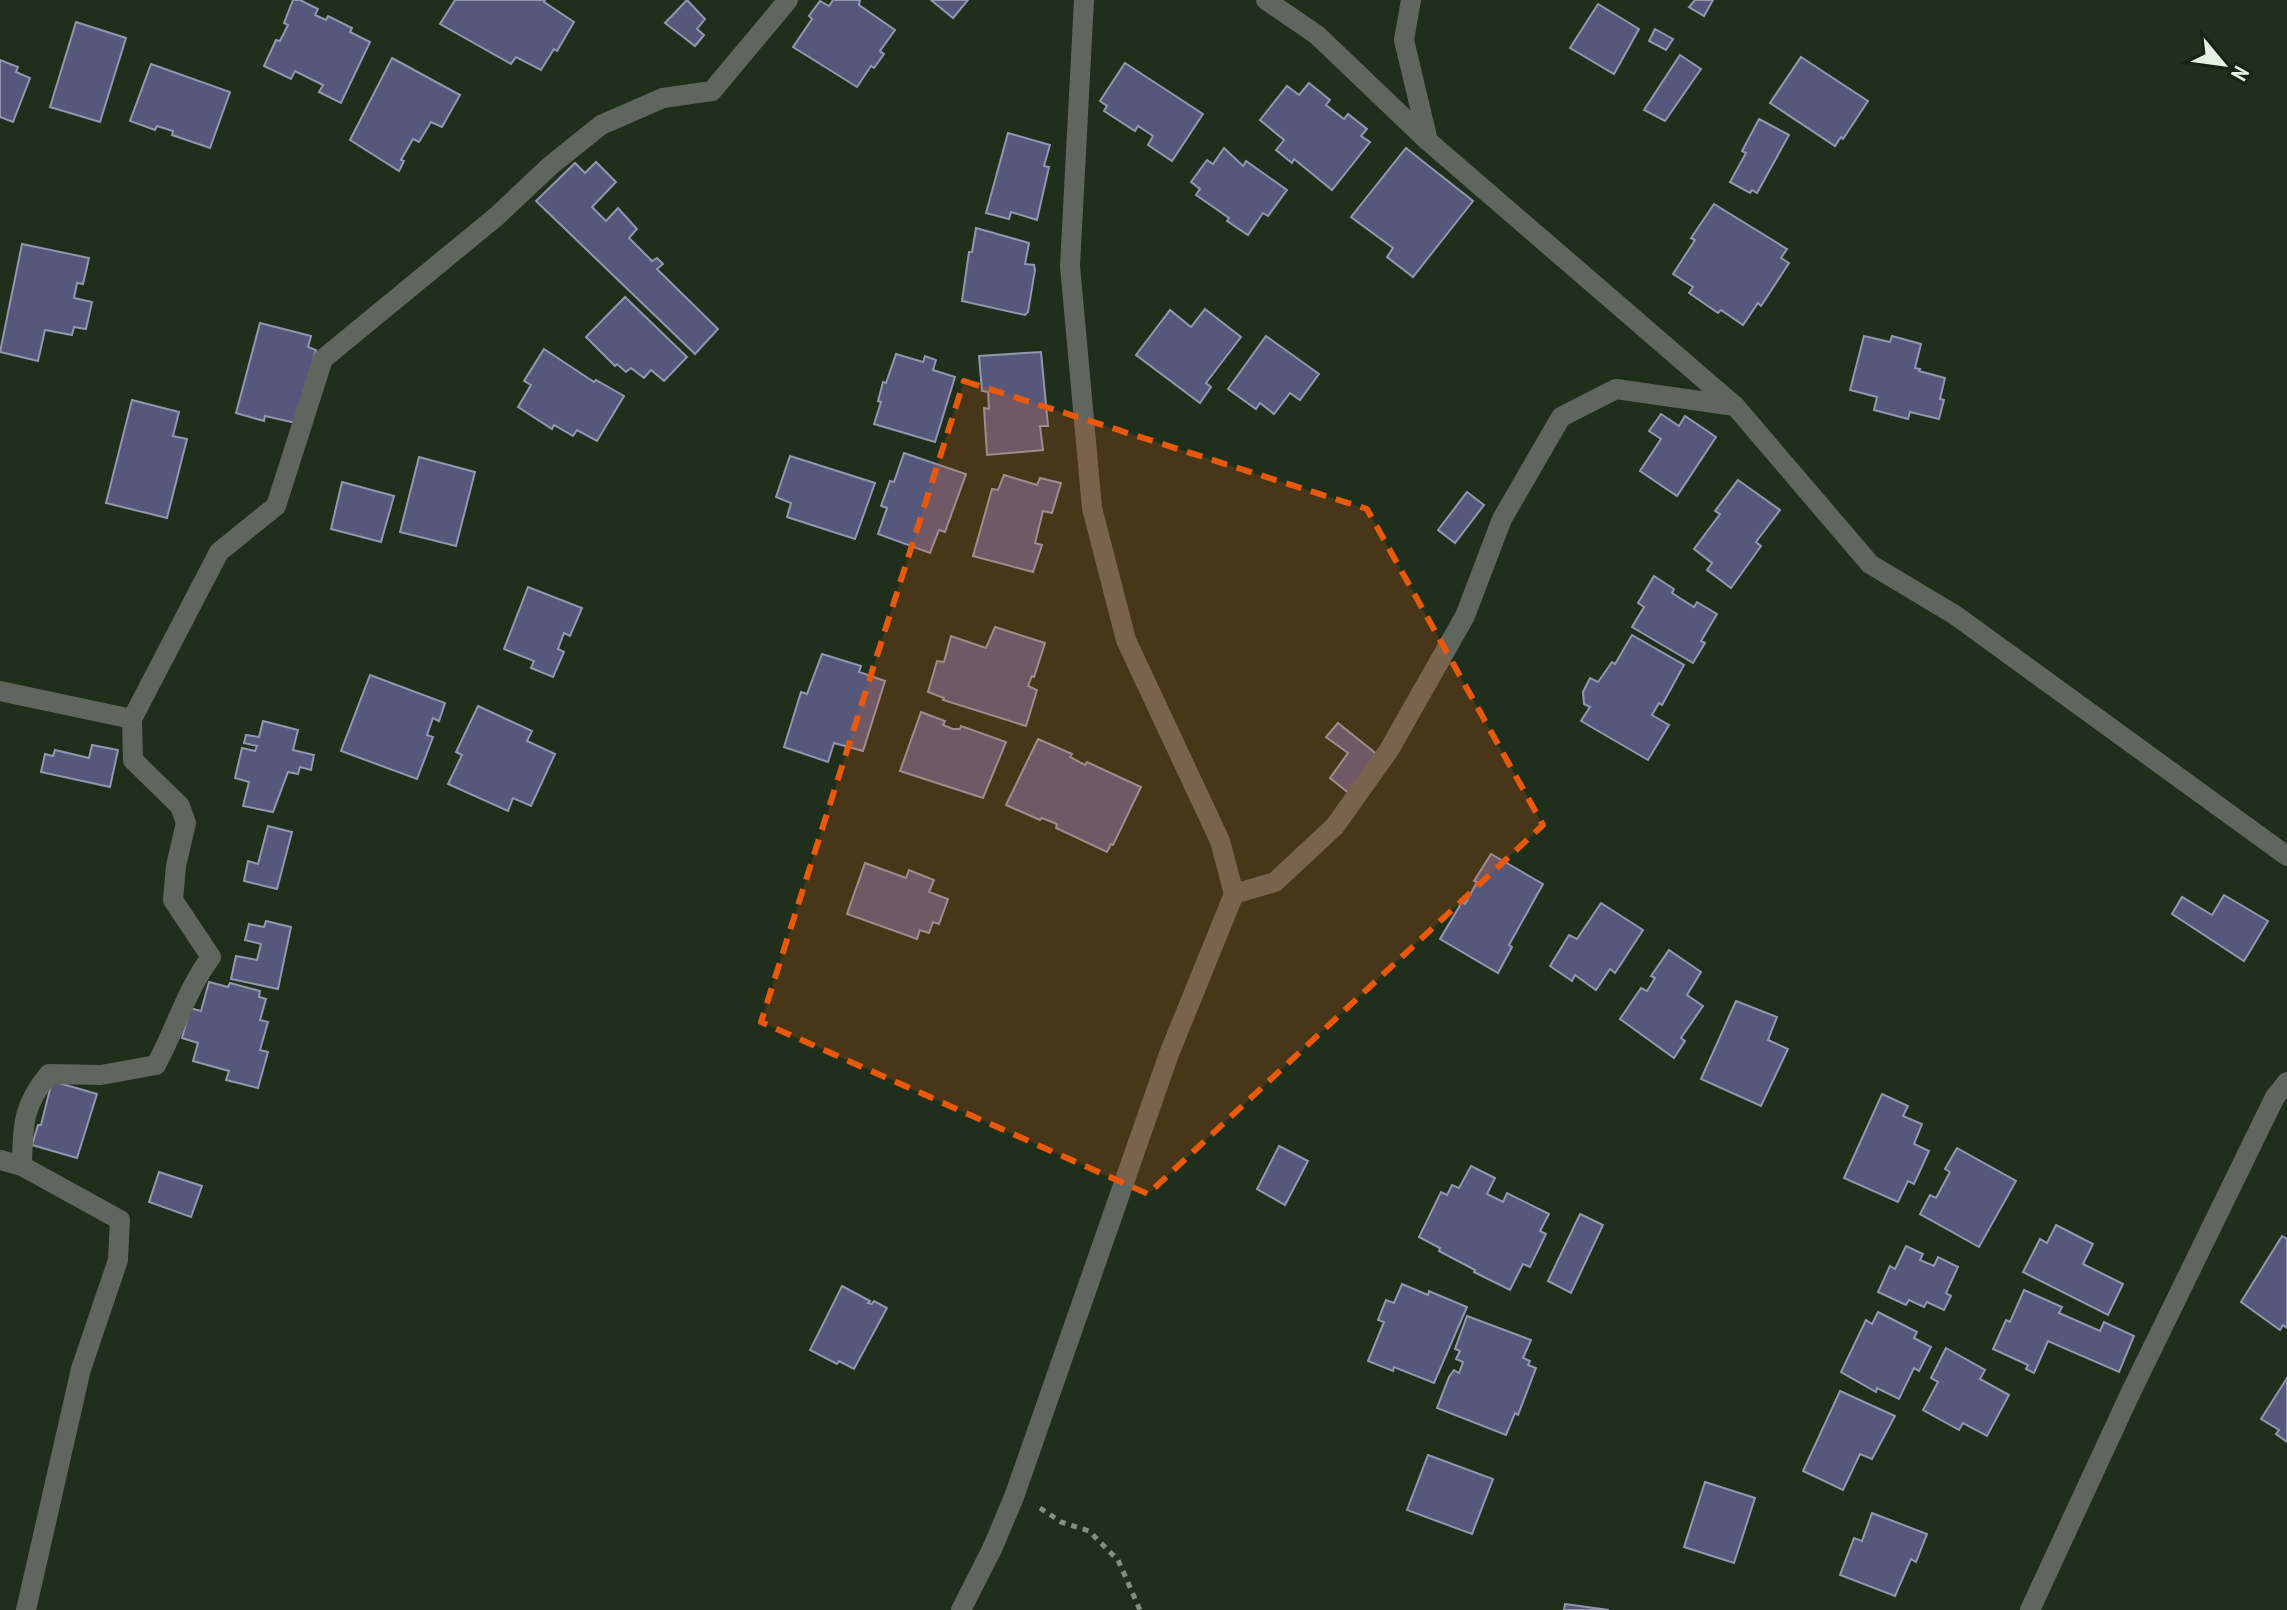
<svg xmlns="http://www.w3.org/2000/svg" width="2287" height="1610" font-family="'PT Sans Narrow',sans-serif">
	<rect width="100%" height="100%" fill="#202e1c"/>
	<!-- building -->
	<g fill="#55587b" stroke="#9396af" stroke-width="2">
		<polygon points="293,0 300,0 318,9 315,15 326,20 328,16 352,28 350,32 370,42 341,103 319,92 323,85 295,71 291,79 264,66 276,40 280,41 288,25 284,23"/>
		<polygon points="455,0 545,0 544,2 574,22 557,51 554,49 541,70 516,57 511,64 440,24"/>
		<polygon points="687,0 705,19 697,29 704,35 695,46 665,23"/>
		<polygon points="833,0 860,0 859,5 895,30 880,51 884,54 874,68 871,66 857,87 793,47 812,19 809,16 820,1 829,6"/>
		<polygon points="931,0 968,0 953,18"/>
		<polygon points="1695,0 1713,0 1704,16 1689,7"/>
		<polygon points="1598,4 1639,29 1614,74 1570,48"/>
		<polygon points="76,22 126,38 100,122 50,107"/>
		<polygon points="1655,29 1673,39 1666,50 1649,41"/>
		<polygon points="1680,55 1701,69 1665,121 1644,110"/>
		<polygon points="1801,57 1868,101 1843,139 1841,137 1835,146 1770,103"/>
		<polygon points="392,58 460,95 442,127 431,122 419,142 413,139 401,160 404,161 399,171 350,140"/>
		<polygon points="0,60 18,67 16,72 30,78 13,122 0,117"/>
		<polygon points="1125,63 1203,114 1172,161 1148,145 1153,136 1138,126 1135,131 1104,111 1107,106 1100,101"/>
		<polygon points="151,64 230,92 210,148 172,135 173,131 157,126 155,130 130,121"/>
		<polygon points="1309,83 1330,100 1326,105 1344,119 1348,114 1367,129 1361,136 1370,142 1332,190 1294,159 1292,163 1276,150 1284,140 1260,120 1287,86 1299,95"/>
		<polygon points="1759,119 1789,135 1757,193 1752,190 1750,193 1730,182 1746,153 1742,151"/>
		<polygon points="1008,133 1050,145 1044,166 1049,167 1037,220 1011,212 1009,219 986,213"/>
		<polygon points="1224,148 1243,166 1246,161 1287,190 1268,216 1263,213 1248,235 1227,221 1229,218 1196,195 1200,189 1191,182 1207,160 1213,164"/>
		<polygon points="1406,148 1473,201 1413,277 1387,257 1393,248 1351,217"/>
		<polygon points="596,162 616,182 592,207 606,221 618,208 637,229 629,238 652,261 657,258 663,264 657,269 718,329 695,354 536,201 575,163 585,173"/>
		<polygon points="1714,204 1787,249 1781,258 1789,263 1761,306 1758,303 1743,325 1721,310 1718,313 1689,293 1693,287 1673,274 1695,240 1691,238"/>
		<polygon points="976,228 1029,243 1025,264 1034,265 1035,270 1028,312 1025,315 962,301 969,252 972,252"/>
		<polygon points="22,244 89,258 83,284 77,283 74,298 92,302 86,329 74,327 72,335 45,330 38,361 0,352"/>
		<polygon points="625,297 687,357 664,381 651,370 644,378 631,368 626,372 617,364 615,366 586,337"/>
		<polygon points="1205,309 1241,337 1206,383 1211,387 1200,403 1136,355 1170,310 1191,327"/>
		<polygon points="260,323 311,336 308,347 316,350 296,423 265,416 264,421 236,413"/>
		<polygon points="1266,336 1319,374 1300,400 1290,393 1274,414 1260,403 1256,409 1228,389"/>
		<polygon points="1864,336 1890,342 1892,336 1921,344 1915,368 1920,369 1919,371 1945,378 1940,399 1944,400 1939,419 1910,412 1908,419 1874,410 1877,397 1850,390"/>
		<polygon points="544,349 594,382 596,380 624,396 597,441 577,430 573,436 554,425 552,429 518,407 531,385 524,381"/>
		<polygon points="1041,352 1048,426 1040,426 1043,450 987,455 984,408 989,409 988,392 982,391 979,356"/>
		<polygon points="896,354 923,362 925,356 936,360 933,370 955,377 935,442 874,424 881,402 878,401 883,382 886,383"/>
		<polygon points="132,400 179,412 173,436 187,439 167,518 106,503"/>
		<polygon points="1661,414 1679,426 1685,416 1716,437 1677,496 1640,471 1661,439 1649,431"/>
		<polygon points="904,453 966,474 945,532 939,530 930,553 878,534 887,508 881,506 890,481 894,482"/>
		<polygon points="790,456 875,483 855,539 787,517 791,503 776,497"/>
		<polygon points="419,457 475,472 456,546 400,532"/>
		<polygon points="1004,475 1037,485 1040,478 1061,483 1052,513 1043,511 1035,543 1042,545 1033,572 973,556 992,489 998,490"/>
		<polygon points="1738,480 1780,510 1756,542 1761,546 1731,588 1707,570 1712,563 1694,549 1720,514 1715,511"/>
		<polygon points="342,482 394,496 381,542 331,529"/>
		<polygon points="1467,492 1484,505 1455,543 1438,530"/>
		<polygon points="1654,576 1674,589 1672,593 1694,607 1697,602 1717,614 1701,641 1705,643 1693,663 1632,627 1644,607 1638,603"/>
		<polygon points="528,587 582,608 570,636 564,633 558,649 564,652 553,677 531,668 534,661 504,649"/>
		<polygon points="995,627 1045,643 1034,677 1032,676 1028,686 1037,690 1026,726 943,700 944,698 928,692 937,661 944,662 951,636 986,648"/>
		<polygon points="1632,635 1684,665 1662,705 1659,703 1652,715 1669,725 1648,760 1581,721 1590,707 1584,704 1583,692 1590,678 1598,682 1612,662 1615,664"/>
		<polygon points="822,654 861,666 859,672 885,681 863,751 834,743 828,762 784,747 801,692 807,694"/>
		<polygon points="370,675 445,703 439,721 433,718 427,735 433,737 417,779 341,751"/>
		<polygon points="478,706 532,731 527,741 555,754 531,806 513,798 508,811 448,784 462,755 456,752"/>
		<polygon points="921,712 945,721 943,725 953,729 960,729 961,726 1006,742 983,798 900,771"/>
		<polygon points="263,721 298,730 293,750 314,755 311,770 300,767 298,774 288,772 273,812 243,806 249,782 235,778 242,748 255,751 257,746 244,743 246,735 259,737"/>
		<polygon points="1338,723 1379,756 1350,794 1330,778 1348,753 1326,737"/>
		<polygon points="1038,739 1072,754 1070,757 1085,765 1087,762 1141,787 1113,845 1111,844 1107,852 1056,828 1057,824 1042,818 1040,820 1006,805"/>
		<polygon points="92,745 118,750 110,787 41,772 45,754 53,756 55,750 89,758"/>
		<polygon points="268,826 292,832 277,889 244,881 248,861 258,864"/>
		<polygon points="1491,854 1543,884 1509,945 1512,947 1498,973 1440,939 1462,902 1465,904 1477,882 1474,881"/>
		<polygon points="865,863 906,878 909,870 934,880 929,892 948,899 939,924 933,922 929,933 920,930 917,939 847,914"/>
		<polygon points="2224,895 2268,921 2244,961 2172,914 2182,897 2212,915"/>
		<polygon points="1601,903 1643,930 1615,973 1610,969 1596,990 1575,975 1572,981 1550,966 1569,935 1577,939"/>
		<polygon points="266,921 291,927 278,989 231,979 236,956 257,960 261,944 245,940 249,924 264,927"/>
		<polygon points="1669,950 1701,972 1687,995 1703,1006 1681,1038 1685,1041 1674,1058 1620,1019 1641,988 1647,991 1655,978 1651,976"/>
		<polygon points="209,982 228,987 230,983 260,991 259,997 266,999 260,1020 268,1022 260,1050 268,1052 258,1088 226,1080 229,1071 193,1061 198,1043 182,1038 190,1008 201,1011"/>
		<polygon points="1736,1001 1777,1017 1768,1040 1788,1049 1761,1106 1701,1079"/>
		<polygon points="52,1081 97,1094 77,1158 32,1145 38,1125 41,1125"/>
		<polygon points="1882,1094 1908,1106 1903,1116 1922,1124 1914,1144 1929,1151 1914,1184 1908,1181 1898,1202 1844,1178"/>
		<polygon points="1279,1146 1308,1161 1285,1205 1257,1189"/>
		<polygon points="1957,1148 2016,1181 1979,1247 1920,1214 1930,1195 1936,1198 1950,1172 1945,1169"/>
		<polygon points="1471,1166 1495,1178 1487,1194 1503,1202 1507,1193 1549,1214 1540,1231 1546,1234 1530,1267 1523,1264 1510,1290 1474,1272 1475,1270 1439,1251 1440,1248 1419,1237 1441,1192 1447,1195 1452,1185 1459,1188"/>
		<polygon points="159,1172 202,1186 191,1217 149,1202"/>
		<polygon points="1580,1214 1603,1225 1571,1293 1548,1281"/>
		<polygon points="2056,1225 2093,1244 2083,1264 2123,1284 2108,1315 2023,1272 2040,1239 2047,1243"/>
		<polygon points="2282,1236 2287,1239 2287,1328 2283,1325 2280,1330 2241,1302"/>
		<polygon points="1906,1246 1923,1254 1920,1260 1934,1266 1938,1257 1958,1267 1946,1293 1951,1296 1944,1310 1927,1302 1924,1307 1909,1300 1906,1305 1878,1292 1890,1266 1895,1269"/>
		<polygon points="1402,1284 1428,1295 1429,1291 1467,1307 1434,1383 1394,1367 1393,1371 1368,1361 1384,1322 1378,1320 1386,1300 1394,1303"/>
		<polygon points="842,1286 870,1301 868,1303 872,1304 874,1301 887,1308 854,1369 839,1361 837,1364 810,1350"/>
		<polygon points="2024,1290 2062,1307 2059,1313 2100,1331 2104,1322 2134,1336 2119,1372 2048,1341 2034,1373 2026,1369 2028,1365 1993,1349 2006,1320 2010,1322"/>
		<polygon points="1878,1312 1917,1332 1914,1338 1931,1347 1919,1371 1914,1368 1899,1399 1877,1388 1876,1392 1841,1372 1866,1320 1872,1324"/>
		<polygon points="1467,1316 1531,1340 1523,1358 1530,1361 1528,1365 1536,1368 1518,1415 1515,1413 1506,1435 1437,1408 1449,1377 1454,1370 1459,1373 1463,1362 1456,1359 1460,1351 1455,1349"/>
		<polygon points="1946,1348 1985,1370 1980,1379 2009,1395 1987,1436 1963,1423 1959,1430 1923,1410 1938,1382 1931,1378"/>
		<polygon points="2287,1378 2287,1442 2276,1434 2279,1430 2261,1419"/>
		<polygon points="1840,1391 1895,1416 1872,1459 1860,1454 1843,1490 1803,1471"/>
		<polygon points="1428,1455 1493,1479 1472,1534 1407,1510"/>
		<polygon points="1705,1482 1755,1498 1734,1563 1684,1547"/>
		<polygon points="1872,1513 1927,1534 1916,1562 1911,1559 1895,1596 1840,1575 1854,1538 1862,1541"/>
		<polygon points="1565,1604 1609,1610 1564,1610"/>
	</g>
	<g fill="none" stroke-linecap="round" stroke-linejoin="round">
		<!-- path -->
		<polyline stroke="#838f80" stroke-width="5" stroke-dasharray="6 6" stroke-linecap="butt" points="1040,1508 1061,1522 1089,1531 1118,1560 1140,1610"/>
		<!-- minor -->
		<g stroke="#5f665d" stroke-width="20">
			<polyline points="1266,0 1317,35 1428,141 1735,406 1870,564 1955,615 2287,856"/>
			<polyline points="1411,0 1404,40 1428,141"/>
			<path d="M 0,691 L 132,719 L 133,760 L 180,806 L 186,823 L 176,866 L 173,900 L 211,957 C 187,989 175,1030 156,1065 L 101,1075 L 49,1074 C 22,1106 23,1126 22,1166"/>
			<polyline points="132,719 219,552 276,506 323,359 497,216 550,166 601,125 663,98 712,91 788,0"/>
			<polyline points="1234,894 1275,882 1335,826 1389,750 1465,616 1502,519 1561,417 1616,389 1735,406"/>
			<polyline points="0,1160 22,1166 120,1220 118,1260 81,1369 26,1610"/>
			<polyline points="961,1610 992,1549 1014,1497 1169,1054 1234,894 1220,841 1126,640 1092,508 1070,266 1084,0"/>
			<polyline points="2030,1610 2130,1394 2275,1097 2287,1082"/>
		</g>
	</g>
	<!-- marked area -->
	<path fill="#e8590c" fill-opacity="0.2" stroke="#e8590c" stroke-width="6" stroke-dasharray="16 10" stroke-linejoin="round" d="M 964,381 L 1367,509 L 1543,825 L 1148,1194 L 761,1022 Z"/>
	<!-- north arrow -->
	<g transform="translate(2223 64) rotate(119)" stroke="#162413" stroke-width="6" paint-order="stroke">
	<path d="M0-6L14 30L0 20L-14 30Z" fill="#e7f0e4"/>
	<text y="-12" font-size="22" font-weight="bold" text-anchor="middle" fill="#e7f0e4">N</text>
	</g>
</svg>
